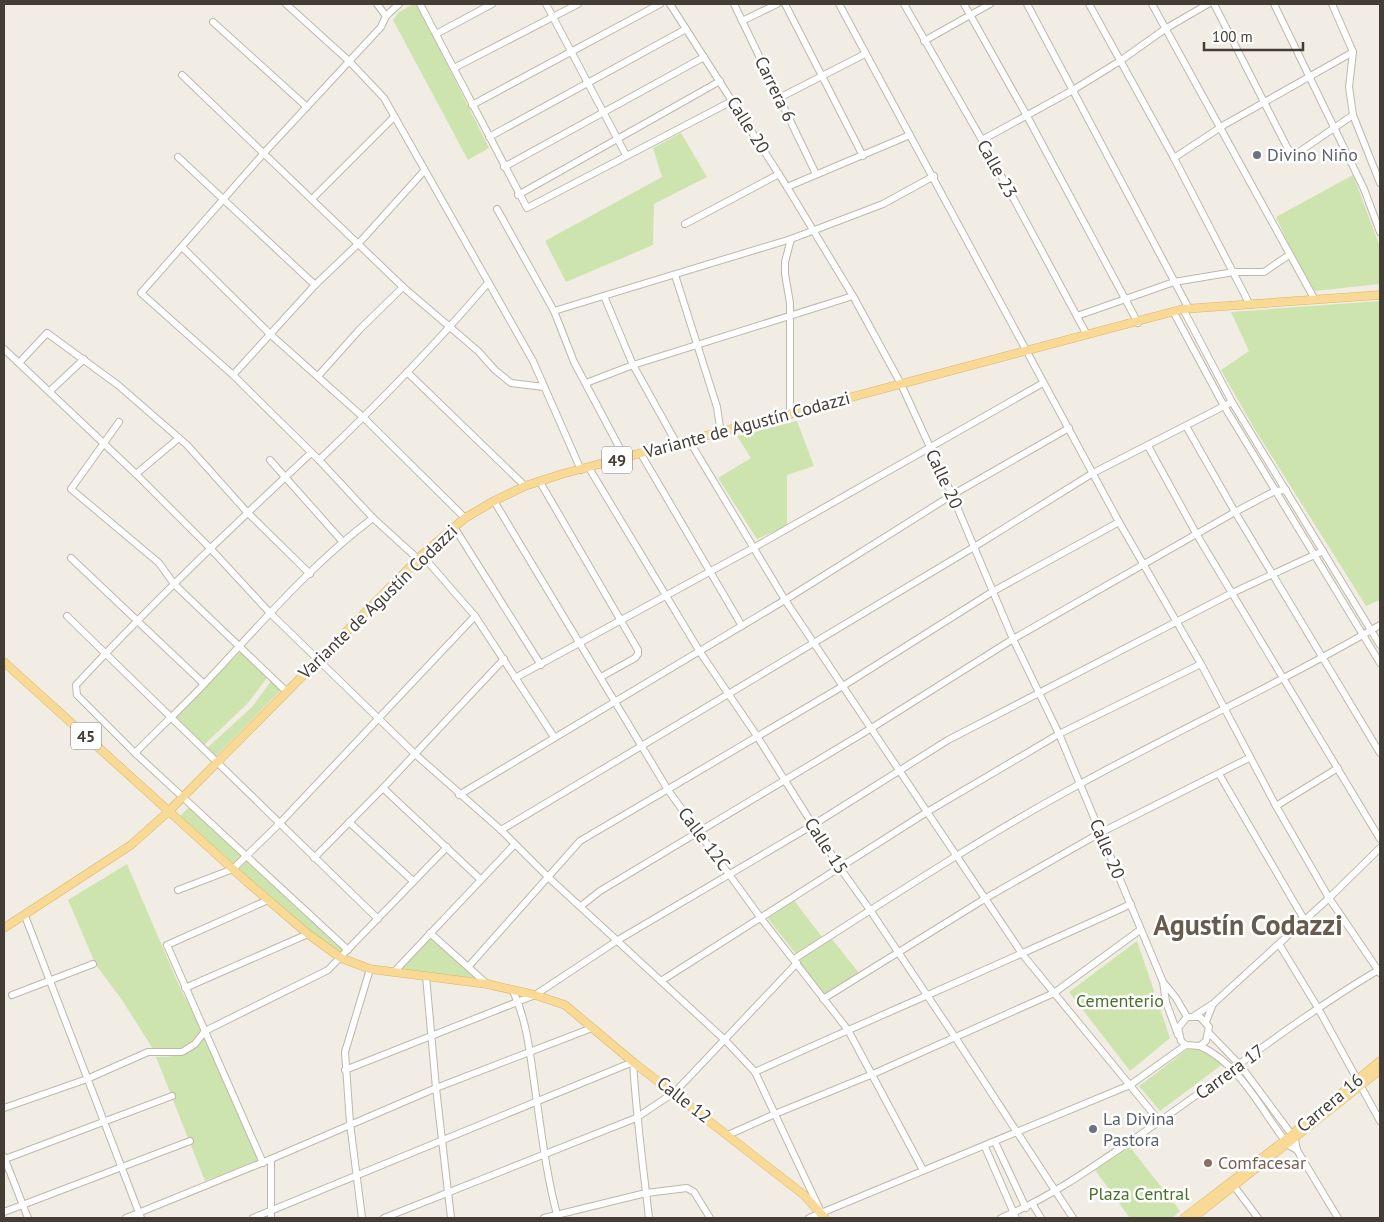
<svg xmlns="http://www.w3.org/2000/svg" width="1384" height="1222" font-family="'PT Sans',sans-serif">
	<rect width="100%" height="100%" fill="#f1ede5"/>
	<!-- green -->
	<g fill="#cee4af">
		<polygon points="413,4 417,4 489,148 468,160 393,20 398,13"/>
		<polygon points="681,133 707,177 654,204 653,245 566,282 545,241 662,177 653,148"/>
		<polygon points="1353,175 1380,247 1380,284 1315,291 1294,256 1276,217"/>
		<polygon points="1380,301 1380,600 1366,606 1254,428 1221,370 1249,351 1231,312"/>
		<polygon points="797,421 814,466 787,475 787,526 757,539 718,478 751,458 737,436"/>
		<polygon points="241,651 267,678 247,704 204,745 175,717"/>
		<polygon points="271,681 281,690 215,757 206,749 252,707"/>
		<polygon points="190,806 242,856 234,864 180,816"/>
		<polygon points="247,860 345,950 341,954 310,931 238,869"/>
		<path d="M 127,864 L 181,990 L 202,1030 C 184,1052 180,1049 153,1049 L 122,1000 L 96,965 L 68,900 Z"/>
		<polygon points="793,899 822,937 796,954 766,916"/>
		<polygon points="431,937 479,980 400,969"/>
		<polygon points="831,938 859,973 823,995 798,960"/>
		<polygon points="1137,941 1170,1038 1130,1071 1069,992"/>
		<path d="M 205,1037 L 258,1161 L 205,1181 L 156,1057 C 180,1056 189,1057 205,1037 Z"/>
		<polygon points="1188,1049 1201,1050 1224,1063 1160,1111 1139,1086"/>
		<polygon points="1130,1147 1180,1211 1172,1218 1130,1218 1095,1170"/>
	</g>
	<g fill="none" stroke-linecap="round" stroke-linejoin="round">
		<!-- minor casing -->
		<g stroke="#bfb7ab" stroke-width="8">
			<g id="minor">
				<polyline points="286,4 349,61 384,98 533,361 581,470"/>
				<polyline points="377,4 386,16 381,27 263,154 141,293 233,375 319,460 373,518 418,559"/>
				<polyline points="420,4 527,208 734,100"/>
				<polyline points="546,4 626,155"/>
				<polyline points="670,4 787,187 853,296 901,384 952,495 1013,639 1059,734 1163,982 1166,1002 1178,1035"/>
				<polyline points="734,4 816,174"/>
				<polyline points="785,4 863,156"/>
				<polyline points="839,4 1119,522 1201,664 1276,806 1329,898 1380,973"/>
				<polyline points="904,4 982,140 1087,335"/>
				<polyline points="964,4 1027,116 1138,323"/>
				<polyline points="1027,4 1189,309"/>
				<polyline points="1089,4 1174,158 1250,305"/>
				<polyline points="1152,4 1315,300"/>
				<polyline points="1214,4 1288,149 1293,152 1299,152 1353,115"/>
				<polyline points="1274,4 1364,189 1380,232"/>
				<polyline points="1332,4 1353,52 1349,87 1353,115 1380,183"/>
				<polyline points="386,16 399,4"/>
				<polyline points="742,21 777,4"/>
				<polyline points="213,22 307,107"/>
				<polyline points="436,34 492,4"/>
				<polyline points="924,41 990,4"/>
				<polyline points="454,68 578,4"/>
				<polyline points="182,75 403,287 478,351 495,370 511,383 544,387"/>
				<polyline points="779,98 865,54"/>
				<polyline points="472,105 660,4"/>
				<polyline points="489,137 686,29"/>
				<polyline points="982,140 1073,90 1120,61 1165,29 1208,4"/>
				<polyline points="178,157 315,285"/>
				<polyline points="1174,158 1224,125 1353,52"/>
				<polyline points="504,167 704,57"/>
				<polyline points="787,187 910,135"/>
				<polyline points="518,195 720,81"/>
				<polyline points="312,199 394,117"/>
				<polyline points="497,209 554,311 574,362 625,458"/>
				<polyline points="685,224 779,174"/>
				<polyline points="182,247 271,335 364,418 465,518"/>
				<polyline points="675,275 717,407 721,434"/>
				<polyline points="604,296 633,365 677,444"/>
				<polyline points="1183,309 1232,402 1380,645"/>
				<polyline points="554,311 791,239 883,204 934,176"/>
				<polyline points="1174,313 1224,406 1380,663"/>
				<polyline points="1077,316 1174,282 1234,272 1264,272 1289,255"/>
				<polyline points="4,349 136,474 210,548 270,613 415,754 501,830 548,877 726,1041 755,1072 821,1212"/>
				<polyline points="19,363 47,333 118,385 187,445 247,512 310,574"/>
				<polyline points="407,372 525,486"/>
				<polyline points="233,375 315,285 359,243 424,171"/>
				<polyline points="319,375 360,329 403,287"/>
				<polyline points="586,383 633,365 853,296"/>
				<polyline points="50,391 84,359"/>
				<polyline points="790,415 790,303 785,274 785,262 791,239"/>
				<polyline points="119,422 71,489 159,563 174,584 287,692"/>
				<polyline points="1186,426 1235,512 1380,753"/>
				<polyline points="690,442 785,600 1023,955 1160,1122"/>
				<polyline points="1148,446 1197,535 1380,839"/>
				<path d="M 311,453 C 230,529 151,604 76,685 L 77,695 L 135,753 L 348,950"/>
				<polyline points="641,454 742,626"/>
				<polyline points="270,460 342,541"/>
				<path d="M 319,460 C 378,404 435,345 488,283"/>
				<polyline points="589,468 700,652 757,736 840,868 870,910 955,1037 1073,1218"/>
				<polyline points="136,474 179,438"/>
				<polyline points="540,482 638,650 638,654 635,658 601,677"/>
				<polyline points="494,501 668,790 760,917 848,1030 923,1170"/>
				<polyline points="454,527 541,665"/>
				<polyline points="422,555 475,616 554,737"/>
				<polyline points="71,558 204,684"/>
				<polyline points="67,616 378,919"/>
				<polyline points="515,678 755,547 1043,383"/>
				<path d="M 135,753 C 158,729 183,707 205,683 C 259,626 310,565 373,518"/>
				<polyline points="1219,774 1305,921"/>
				<polyline points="383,788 480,879"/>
				<polyline points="459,795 785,600 952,495 1069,428"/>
				<polyline points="1276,806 1338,768"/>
				<polyline points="349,822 413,881"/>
				<polyline points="501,830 974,547 1093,473 1232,402"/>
				<polyline points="314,858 383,788 504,659"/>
				<polyline points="178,890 233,869 279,824 475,616"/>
				<polyline points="581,906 600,891 870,729 1013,639 1235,512 1275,491 1286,490"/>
				<polyline points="25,916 141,1218"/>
				<polyline points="430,933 487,984"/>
				<polyline points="1279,944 1318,1008 1380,1121"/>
				<path d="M 794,959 C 888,899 982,837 1080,784 C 1180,729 1283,682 1380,625"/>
				<polyline points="469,966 580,841 843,686 992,592 1119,522"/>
				<polyline points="394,972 514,845"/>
				<polyline points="426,976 436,1088 451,1218"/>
				<polyline points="661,981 927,812 1059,734 1201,664"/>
				<polyline points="1164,983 1176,998 1187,1017"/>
				<polyline points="185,988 308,934"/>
				<path d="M 513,991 C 529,1025 531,1065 537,1102 C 542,1138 548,1183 558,1218"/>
				<polyline points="12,995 93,964"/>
				<polyline points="823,999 986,898 1100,833 1249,758"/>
				<polyline points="1194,1016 1214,1003 1329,898 1380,848"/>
				<polyline points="1206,1022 1213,1004"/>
				<polyline points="1209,1033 1240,1065 1295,1139 1297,1150 1338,1218"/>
				<path d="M 1200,1046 C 1241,1065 1261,1110 1288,1145 L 1297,1150"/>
				<polyline points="345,1070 535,995 618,940 813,825 948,740 1232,593 1323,551"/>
				<path d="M 755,1072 C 880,1015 1006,962 1131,904"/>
				<polyline points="4,1108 87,1079 148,1052 182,1052 195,1044 205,1031 328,970 447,847"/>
				<polyline points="728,1135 775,1114 873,1074 1054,993 1140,930"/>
				<polyline points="995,1142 1026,1208"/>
				<polyline points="985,1147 1016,1218"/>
				<polyline points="4,1157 28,1218"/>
				<polyline points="5,1159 172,1096"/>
				<polyline points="271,1159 271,1218"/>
				<polyline points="263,1163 167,945 268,900"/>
				<polyline points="1234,1186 1258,1218"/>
				<polyline points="1033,1205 1041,1218"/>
				<polyline points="4,1212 190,1141"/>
				<polyline points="126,1218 271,1159 436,1088 592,1028"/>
				<path d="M 253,1218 L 633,1062 C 636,1114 643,1166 649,1218"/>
				<polyline points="362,1218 350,1123 345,1052 370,969"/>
				<polyline points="384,1218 636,1118 675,1092 797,963"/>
				<polyline points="544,1218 646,1193 687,1188 694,1192 710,1218"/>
				<polyline points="809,1218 1130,1085 1186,1045 1200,1046 1206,1041 1209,1027 1200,1017 1187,1017 1178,1028 1181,1041 1186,1045"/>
				<path d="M 1001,1218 C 1047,1199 1087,1171 1128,1143 C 1213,1086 1292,1021 1380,969"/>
			</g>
		</g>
		<!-- major casing -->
		<g stroke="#ddb567" stroke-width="9">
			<g id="major">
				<polyline points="4,662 246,881 308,934 341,958 370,969 487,984 535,995 565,1005 633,1062 804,1195 825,1218"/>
				<polyline points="4,928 131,845 169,811 422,555 465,518 494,501 525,486 562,474 1183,309 1380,295"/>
				<polyline points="1184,1218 1284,1141 1380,1061"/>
				<polyline points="1193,1218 1380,1070"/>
			</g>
		</g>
		<!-- minor -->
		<use href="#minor" stroke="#fff" stroke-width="6"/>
		<!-- major -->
		<use href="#major" stroke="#f9d996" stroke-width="8"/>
	</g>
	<!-- markers -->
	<g fill="#6b7280" stroke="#fff" stroke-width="2">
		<circle cx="1257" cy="155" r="5"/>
		<circle cx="1093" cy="1129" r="5"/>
	</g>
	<circle fill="#8d6e63" stroke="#fff" stroke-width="2" cx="1208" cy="1163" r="5"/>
	<g text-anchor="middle" stroke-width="5" stroke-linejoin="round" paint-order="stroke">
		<!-- shield labels -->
		<g fill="#fff" stroke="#7b7772" stroke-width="1">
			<rect x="602" y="446.5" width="30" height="27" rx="4"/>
			<rect x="71" y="722.5" width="30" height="27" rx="4"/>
		</g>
		<g font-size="16" font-weight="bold" fill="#433d35">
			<text x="617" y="466">49</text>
			<text x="86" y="742">45</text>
		</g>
		<!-- street labels -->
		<g font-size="18" fill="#433d35" stroke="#fff">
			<text transform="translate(775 89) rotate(64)" y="6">Carrera 6</text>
			<text transform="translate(748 125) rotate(58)" y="6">Calle 20</text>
			<text transform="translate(997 169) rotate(61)" y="6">Calle 23</text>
			<text transform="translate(747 425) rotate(-15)" y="6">Variante de Agustín Codazzi</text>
			<text transform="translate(944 479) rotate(65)" y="6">Calle 20</text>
			<text transform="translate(378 602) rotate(-44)" y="6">Variante de Agustín Codazzi</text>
			<text transform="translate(704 839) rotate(53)" y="6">Calle 12C</text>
			<text transform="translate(826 846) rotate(57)" y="6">Calle 15</text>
			<text transform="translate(1107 849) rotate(67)" y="6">Calle 20</text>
			<text transform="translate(1230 1072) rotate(-36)" y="6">Carrera 17</text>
			<text transform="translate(684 1100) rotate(38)" y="6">Calle 12</text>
			<text transform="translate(1330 1103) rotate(-40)" y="6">Carrera 16</text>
		</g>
		<!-- worship labels -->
		<g font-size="18" fill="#5b616d" stroke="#fff" text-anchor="start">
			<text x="1267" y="161">Divino Niño</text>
			<text x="1103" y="1125">La Divina<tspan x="1103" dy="21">Pastora</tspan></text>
		</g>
		<!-- park labels -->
		<g font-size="18" fill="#49722b" stroke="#fff">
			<text x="1120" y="1007">Cementerio</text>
			<text x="1139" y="1200">Plaza Central</text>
		</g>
		<!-- education labels -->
		<g font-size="18" fill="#785e54" stroke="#fff" text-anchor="start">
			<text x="1218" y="1169">Comfacesar</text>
		</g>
		<!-- town labels -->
		<g font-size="28" font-weight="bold" fill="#665b4d" stroke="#fff">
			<text x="1248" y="935">Agustín Codazzi</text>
		</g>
	</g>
	<!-- border -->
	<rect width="1384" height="1222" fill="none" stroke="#433d35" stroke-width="10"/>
	<!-- scale -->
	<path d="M1204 42v8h99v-8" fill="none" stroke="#433d35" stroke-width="2.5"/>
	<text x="1212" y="42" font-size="15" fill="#433d35" stroke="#ffffff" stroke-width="4" paint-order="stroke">100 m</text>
</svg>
